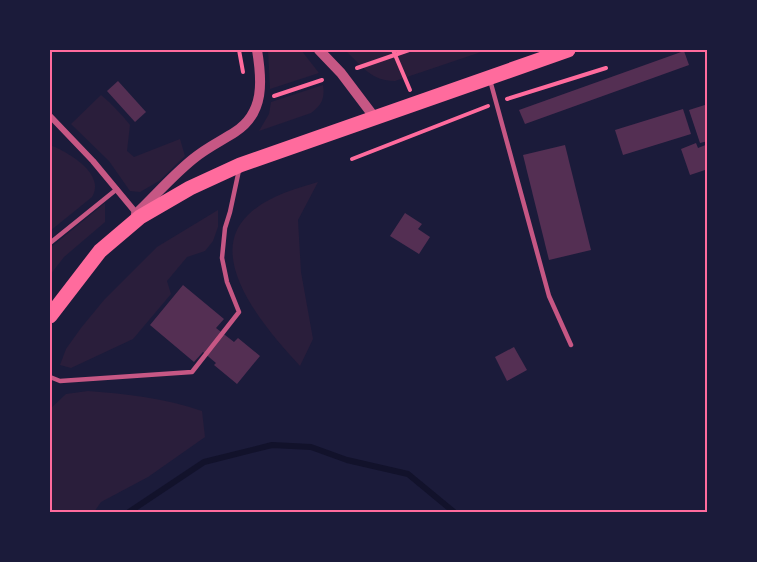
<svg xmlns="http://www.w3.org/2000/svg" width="757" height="562" font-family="'Roboto Serif',serif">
	<rect width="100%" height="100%" fill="#1b1b3a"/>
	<!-- green -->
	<g fill="#2a1e3b">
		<polygon points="268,50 301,50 319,73 270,89"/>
		<path d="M 345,50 L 487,50 L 395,81 C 371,81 362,66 345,50 Z"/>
		<path d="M 323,85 C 325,98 322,105 311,113 L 259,131 L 269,114 L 271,102 Z"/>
		<path d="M 101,95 C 112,104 122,115 130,125 L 127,151 L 134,157 L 180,139 L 185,156 L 159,181 L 140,192 L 130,191 L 109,161 L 71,124 Z"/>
		<path d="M 50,145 C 68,152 106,174 92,197 L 50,231 Z"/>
		<path d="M 318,182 L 298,220 L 301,272 L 313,339 L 300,366 C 270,333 202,259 248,215 C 266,197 294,189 318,182 Z"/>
		<polygon points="105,203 105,222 64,257 50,275 50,248"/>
		<polygon points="218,210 218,227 213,241 205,251 187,257 167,281 171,294 133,339 71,368 60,365 66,349 81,328 104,300 157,247"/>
		<path d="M 88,391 C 127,394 164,398 202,411 L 205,437 L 148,477 L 101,502 L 94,512 L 50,512 L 50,409 L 66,394 Z"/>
	</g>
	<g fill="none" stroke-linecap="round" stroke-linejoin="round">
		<!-- stream -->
		<polyline stroke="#12122b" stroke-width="6" points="129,512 204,462 272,445 311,447 347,460 408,474 454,512"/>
	</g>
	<!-- building -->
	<g fill="#542f53">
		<polygon points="684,51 689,65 525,124 519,110"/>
		<polygon points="118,81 146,112 135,122 107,91"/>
		<polygon points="708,104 708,141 700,143 689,110"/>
		<polygon points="683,109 691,134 623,155 615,130"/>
		<polygon points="696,143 698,148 708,144 708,169 690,175 681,149"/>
		<polygon points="565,145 591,250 549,260 523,155"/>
		<polygon points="405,213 422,224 418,229 430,237 419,254 390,236"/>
		<polygon points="183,285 224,319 216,328 234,342 238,338 260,356 237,384 214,365 216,363 203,352 194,362 150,325"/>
		<polygon points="514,347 527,370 507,381 495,357"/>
	</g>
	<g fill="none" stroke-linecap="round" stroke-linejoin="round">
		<!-- path -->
		<g stroke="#ff6b9d" stroke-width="4">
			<polyline points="239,50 243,72"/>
			<polyline points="393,50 410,90"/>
			<polyline points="357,68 409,50"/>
			<polyline points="274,96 322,80"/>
			<polyline points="507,99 606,68"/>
			<polyline points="352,159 488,106"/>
		</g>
		<!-- service -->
		<g stroke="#c65784" stroke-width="4.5">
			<polyline points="490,80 549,296 571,345"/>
			<polyline points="50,243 117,189"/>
			<polyline points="50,377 60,381 192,372 239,312 227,282 222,258 225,228 230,212 239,170"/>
		</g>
		<!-- minor -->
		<polyline stroke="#c65784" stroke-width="6" points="50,116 93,161 137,214"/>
		<!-- tertiary -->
		<g stroke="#c65784" stroke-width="10">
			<polyline points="319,50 341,73 375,118"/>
			<path d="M 136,214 C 155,196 172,176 193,159 C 206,148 221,141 235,132 C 265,113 262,80 257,50"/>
		</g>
		<!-- primary -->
		<polyline stroke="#ff6b9d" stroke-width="15" points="50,316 100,251 140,217 190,188 240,165 568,50"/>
	</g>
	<!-- border -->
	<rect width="757" height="562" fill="none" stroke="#1b1b3a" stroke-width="102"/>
	<rect x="51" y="51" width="655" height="460" fill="none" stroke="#ff6b9d" stroke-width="2"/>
</svg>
